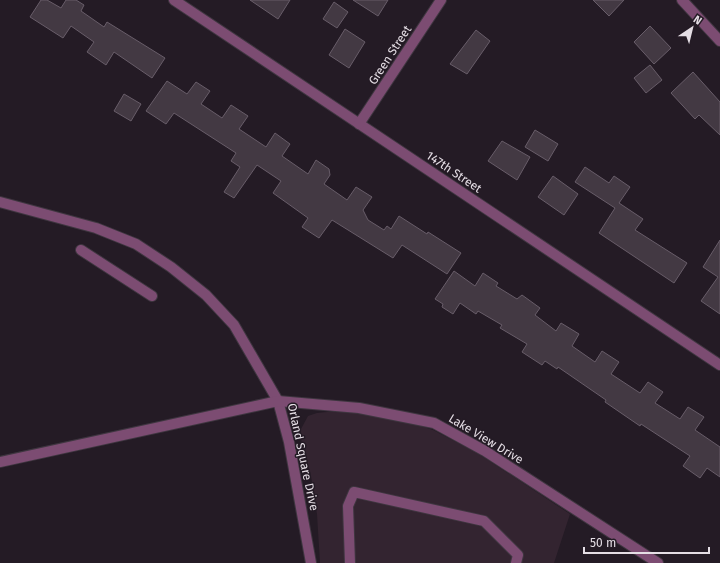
<svg xmlns="http://www.w3.org/2000/svg" width="720" height="563" font-family="'Fira Sans',sans-serif">
	<rect width="100%" height="100%" fill="#241b25"/>
	<!-- education -->
	<polygon fill="#332430" points="337,411 360,413 412,423 433,430 476,452 570,514 554,563 320,563 317,514 311,476 301,439 301,429 308,416 317,413"/>
	<!-- building -->
	<g fill="#433943" stroke="#685d69">
		<polygon points="41,0 47,0 61,8 66,0 76,0 84,5 81,11 104,27 107,22 165,58 152,78 114,52 106,65 87,52 94,42 71,26 63,38 30,17"/>
		<polygon points="250,0 290,0 278,19"/>
		<polygon points="353,0 388,0 378,16"/>
		<polygon points="593,0 624,0 609,16"/>
		<polygon points="334,2 348,12 337,28 323,19"/>
		<polygon points="650,26 671,48 654,64 634,42"/>
		<polygon points="345,29 365,42 349,68 329,55"/>
		<polygon points="476,30 490,41 467,74 450,64"/>
		<polygon points="650,65 662,80 646,93 634,78"/>
		<polygon points="693,72 720,102 720,135 699,115 695,119 671,93"/>
		<polygon points="167,81 187,94 196,82 210,91 201,104 222,118 231,105 248,116 239,129 266,147 275,133 290,144 282,156 308,174 316,160 329,169 330,175 324,184 347,200 356,187 372,197 363,210 368,220 384,230 387,226 391,229 399,216 427,234 428,232 461,253 447,274 402,245 393,258 332,220 319,238 302,227 308,218 273,193 281,181 257,165 234,198 224,192 240,167 231,161 236,153 174,113 166,124 146,111"/>
		<polygon points="124,94 141,104 131,121 114,111"/>
		<polygon points="535,130 558,144 548,161 525,147"/>
		<polygon points="502,141 530,157 517,180 488,161"/>
		<polygon points="585,167 609,183 614,176 630,187 619,203 643,219 635,230 687,263 674,283 599,233 615,208 575,182"/>
		<polygon points="553,176 578,194 564,215 538,197"/>
		<polygon points="720,240 720,314 701,301 718,277 703,267"/>
		<polygon points="454,271 475,286 483,273 498,283 496,286 517,299 522,295 540,308 535,315 556,331 561,323 579,334 572,346 595,362 602,351 619,362 611,374 640,393 648,382 663,392 655,403 680,419 688,407 704,417 695,430 720,447 720,477 707,468 700,478 683,466 690,456 641,424 640,426 605,402 606,400 558,367 557,369 545,361 542,365 522,352 527,344 500,328 502,325 478,311 476,314 460,303 453,314 442,307 443,304 435,299"/>
	</g>
	<g fill="none" stroke-linecap="round" stroke-linejoin="round">
		<!-- minor casing -->
		<g stroke="#3f3640" stroke-width="12">
			<g id="minor">
				<polyline points="174,0 720,365"/>
				<polyline points="682,0 720,41"/>
				<polyline points="359,124 441,0"/>
				<polyline points="0,202 96,228 136,244 171,267 206,295 234,325 278,401 289,442 311,563"/>
				<polyline points="81,250 152,296"/>
				<polyline points="0,462 278,401 359,408 434,423 485,451 658,563"/>
				<polyline points="350,563 348,506 354,492 484,521 518,555 516,563"/>
			</g>
		</g>
		<!-- minor -->
		<use href="#minor" stroke="#7c4c72" stroke-width="10"/>
	</g>
	<g text-anchor="middle" stroke-width="3" stroke-linejoin="round" paint-order="stroke">
		<!-- street labels -->
		<g font-size="12" fill="#e5dee5" stroke="#241b25">
			<text transform="translate(390 55) rotate(-57)" y="4">Green Street</text>
			<text transform="translate(454 172) rotate(34)" y="4">147th Street</text>
			<text transform="translate(486 439) rotate(31)" y="4">Lake View Drive</text>
			<text transform="translate(303 457) rotate(78)" y="4">Orland Square Drive</text>
		</g>
	</g>
	<!-- north arrow -->
	<g transform="translate(692 28) rotate(35)" stroke="#241b25" stroke-width="3" paint-order="stroke">
	<path d="M0-3L7 15L0 10L-7 15Z" fill="#e5dee5"/>
	<text y="-6" font-size="11" font-weight="bold" text-anchor="middle" fill="#e5dee5">N</text>
	</g>
	<!-- scale -->
	<path d="M584 547v6h125v-6" fill="none" stroke="#e5dee5" stroke-width="2"/>
	<text x="590" y="547" font-size="12" fill="#e5dee5" stroke="#241b25" stroke-width="3" paint-order="stroke">50 m</text>
</svg>
